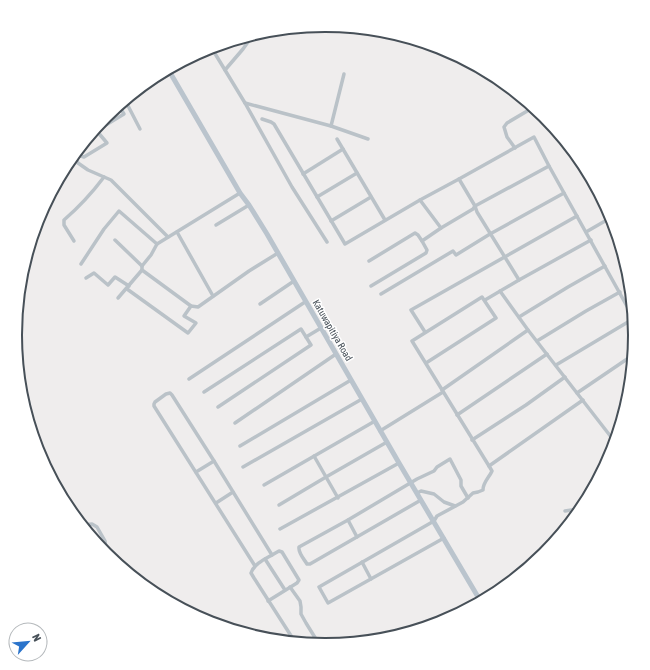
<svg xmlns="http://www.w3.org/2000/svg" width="650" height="670" font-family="'Asap Condensed',sans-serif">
	<rect width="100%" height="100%" fill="#efeded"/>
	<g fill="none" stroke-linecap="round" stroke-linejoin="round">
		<!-- street -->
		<g stroke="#bac2c8" stroke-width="3.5">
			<polyline points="211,47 245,103 292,187 327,242"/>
			<polyline points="225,70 243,49 253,35"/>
			<polyline points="126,99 169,71"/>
			<polyline points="125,100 140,129"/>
			<polyline points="245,103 331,126 368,139"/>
			<polyline points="262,119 271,122 274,124 345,244 420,200"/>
			<polyline points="331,126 344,74"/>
			<polyline points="91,134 124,114 119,106 124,101"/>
			<polyline points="337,139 385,220"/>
			<polyline points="515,148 507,137 504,127 507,123 534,107"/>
			<polyline points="74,154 78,163 88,170 111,180 168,237"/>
			<polyline points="75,154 84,157 107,143 96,130"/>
			<polyline points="303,174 343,149"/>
			<polyline points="240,193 157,244 151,255 142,266 142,270 191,306 198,307 249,271 278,253"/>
			<polyline points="317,197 357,173"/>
			<polyline points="331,221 371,197"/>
			<polyline points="216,225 249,205"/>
			<polyline points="441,228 420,200 459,179"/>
			<polyline points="177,232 213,296"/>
			<polyline points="586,232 612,217"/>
			<polyline points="115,240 142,266"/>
			<path d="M 74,241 L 64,225 L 64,220 C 79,207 92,193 104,177"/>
			<polyline points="369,261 415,233 418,235 422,241 441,228 473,209 475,206 549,166"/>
			<polyline points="81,264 104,229 119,211 157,244"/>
			<polyline points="86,278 94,273 108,285 115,277 129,286"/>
			<polyline points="519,280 591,240"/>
			<polyline points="371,286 426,253 427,250 422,241"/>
			<polyline points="127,289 188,333 196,323 184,316 191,306"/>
			<polyline points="500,291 528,330 615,442"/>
			<polyline points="381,294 453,251 456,255 490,234 564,193"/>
			<polyline points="118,298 142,270"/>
			<polyline points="485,300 519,280 477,212 475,206 459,179 534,137 549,166 633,317"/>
			<polyline points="260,304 294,281"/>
			<polyline points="519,317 568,287 605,266"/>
			<polyline points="425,332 411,310 577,216"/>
			<polyline points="306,337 321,328"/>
			<polyline points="537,341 586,311 620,292"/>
			<polyline points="426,363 496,318 482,297 412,341 489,466 583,400"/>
			<polyline points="556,365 633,319"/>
			<polyline points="189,379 305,302"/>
			<polyline points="442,390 528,330"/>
			<polyline points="204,392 301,329 311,345 218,407"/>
			<polyline points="577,393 633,355"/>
			<polyline points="457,415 547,354"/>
			<polyline points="235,423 336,354"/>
			<polyline points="380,431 443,392"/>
			<polyline points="472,440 526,405 565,377"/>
			<polyline points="240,446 351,380"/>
			<polyline points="314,456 338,498"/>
			<polyline points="243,467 362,399"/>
			<polyline points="196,472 214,461"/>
			<polyline points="264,485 375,421"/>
			<polyline points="417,493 421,491 434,494 444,502 455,506"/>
			<path d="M 421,500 L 310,564 L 307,564 C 304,559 298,553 299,547 L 348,520 L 417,479 L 434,471 L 437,467 L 450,459 L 461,480 L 461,486 L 468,498"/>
			<polyline points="216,503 233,492"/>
			<polyline points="279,505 326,477 387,442"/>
			<polyline points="565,511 578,509 581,510"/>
			<polyline points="348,520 357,537"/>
			<polyline points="82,525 92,524 97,527 105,541 106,548 111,558"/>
			<polyline points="280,529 399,463"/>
			<path d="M 444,538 L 328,603 L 319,587 L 434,521 L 437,516 L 463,502 L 473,493 L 478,492 L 483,490 C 483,482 489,478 492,471 L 489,466"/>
			<polyline points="265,559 285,590"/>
			<polyline points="362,562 371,579"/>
			<path d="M 255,566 L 154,406 L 154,404 L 155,402 L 166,394 L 170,393 L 172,395 L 214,461 L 272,555 C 265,559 254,564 251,573 L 254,578 L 295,642"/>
			<polyline points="290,587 300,601 301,607 301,614 306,623 319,644"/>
			<polyline points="268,601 297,583 299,580 282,552 279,551 272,555"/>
			<polyline points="419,624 421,628"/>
		</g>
		<!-- secondary -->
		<polyline stroke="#bac4cd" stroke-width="5" points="168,69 240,193 249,205 267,234 399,463 481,602"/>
	</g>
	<g text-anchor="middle" stroke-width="3" stroke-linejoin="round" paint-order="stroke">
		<!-- street labels -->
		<g font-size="10" fill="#475058" stroke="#fff">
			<text transform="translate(333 330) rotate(60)" y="4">Katuwapitiya Road</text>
		</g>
	</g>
	<!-- crop -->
	<path d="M0 0H650V670H0ZM22 335a303 303 0 1 1 606 0a303 303 0 1 1-606 0Z" fill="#fff" fill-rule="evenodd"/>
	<path fill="none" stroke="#475058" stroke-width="2" d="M22 335a303 303 0 1 1 606 0a303 303 0 1 1-606 0Z"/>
	<!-- north arrow -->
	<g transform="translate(28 642) rotate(63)"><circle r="19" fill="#ffffff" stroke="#b5b9bc"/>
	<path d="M0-3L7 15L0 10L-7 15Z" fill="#2b74cb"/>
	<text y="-6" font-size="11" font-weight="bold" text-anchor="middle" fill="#475058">N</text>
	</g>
</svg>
